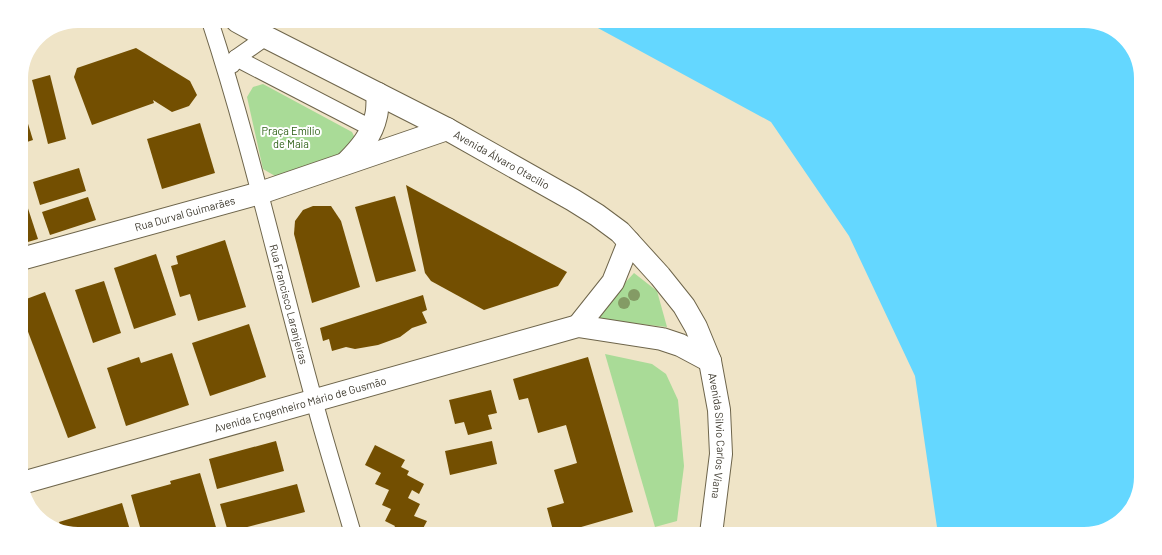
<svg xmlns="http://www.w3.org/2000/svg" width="1162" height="555" font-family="Barlow,sans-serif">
	<rect width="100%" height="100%" fill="#efe4c7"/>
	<!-- green -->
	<g fill="#a9db97">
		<polygon points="263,84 352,132 357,142 354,153 275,176 263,169 247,97 253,87"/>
		<polygon points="634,273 657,291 667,327 592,319"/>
		<polygon points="605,354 652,364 666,374 678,400 684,466 677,521 655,527"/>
	</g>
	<!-- water -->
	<polygon fill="#64d7ff" points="585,21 1084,21 1109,27 1132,46 1141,74 1141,477 1135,502 1116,525 1084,534 938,534 915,376 849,236 771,122"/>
	<!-- building -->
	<g fill="#734f01">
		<polygon points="136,48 190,81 197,95 189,106 172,112 153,100 154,103 92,125 74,77 77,68"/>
		<polygon points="50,75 66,139 48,144 32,80"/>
		<polygon points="21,101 33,140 21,144"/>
		<polygon points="200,123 215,173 162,189 147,139"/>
		<polygon points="79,168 86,191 40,205 33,182"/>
		<polygon points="406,185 567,272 558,286 484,310 431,281 425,273"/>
		<polygon points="21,187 38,239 21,244"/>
		<polygon points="395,196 416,271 376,282 355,207"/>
		<polygon points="88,197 96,220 50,235 42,212"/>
		<polygon points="313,206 331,206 341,221 360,287 312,303 294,234 295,221 303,210"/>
		<polygon points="225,240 246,307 198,321 190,294 180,297 171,266 178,264 176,256"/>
		<polygon points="156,254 176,315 134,329 114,268"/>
		<polygon points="104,281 121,333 93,343 75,290"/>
		<polygon points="45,292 96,428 68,438 21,313 21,301"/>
		<polygon points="423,295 427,310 422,312 427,323 412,328 400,337 378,345 355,349 346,347 332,351 329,339 323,341 320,328"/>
		<polygon points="249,324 266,377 210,396 192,343"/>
		<polygon points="172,353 189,405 126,426 107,368 139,357 141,363"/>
		<polygon points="588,357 633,512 557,534 554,534 547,508 564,503 554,470 577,463 566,425 538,433 528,398 519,400 513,379"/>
		<polygon points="491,390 497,413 488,415 492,429 468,435 464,422 455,424 449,400"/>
		<polygon points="276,441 284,471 217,489 209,459"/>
		<polygon points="492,441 497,464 450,475 445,451"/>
		<polygon points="375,445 405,460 401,467 409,471 407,475 424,484 419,494 412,490 408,498 420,504 414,516 427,521 420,534 391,534 395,526 385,521 391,509 382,505 389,490 375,484 381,473 365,465"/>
		<polygon points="200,473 218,534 142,534 131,495 171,484 170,481"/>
		<polygon points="297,484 305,512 228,532 220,504"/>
		<polygon points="122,503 130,530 118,534 78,534 62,530 59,522"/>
		<polygon points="310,528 311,534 289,534"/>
	</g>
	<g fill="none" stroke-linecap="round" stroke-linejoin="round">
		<!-- street casing -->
		<g stroke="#6e654b" stroke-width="18">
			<g id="street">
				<path id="s1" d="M 210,21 C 251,146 279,274 314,400 C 326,445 340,489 353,534"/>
				<polyline points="236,58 373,129"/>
				<polyline points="232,65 236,58 266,37"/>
			</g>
		</g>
		<!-- secondary casing -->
		<g stroke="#6e654b" stroke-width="24">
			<g id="secondary">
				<path d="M 347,162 C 360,149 372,135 376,116 C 378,109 377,101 378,94"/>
				<path id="s2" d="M 21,259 L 260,193 L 447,129"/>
				<polyline points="578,326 613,282 629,242"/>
				<path id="s3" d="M 22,483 L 578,326 L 662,339 L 680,345 L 710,361"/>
			</g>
		</g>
		<!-- primary casing -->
		<g stroke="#6e654b" stroke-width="24">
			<g id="primary">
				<path id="s4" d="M 237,21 L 266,37 L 447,129 L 573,200 L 597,215 L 620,232 L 660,276 L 684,306 L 696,327 L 710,361 L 719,410 L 721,454 L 711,534"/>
			</g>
		</g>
		<!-- street -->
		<use href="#street" stroke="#fff" stroke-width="16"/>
		<!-- secondary -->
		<use href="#secondary" stroke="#fff" stroke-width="22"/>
		<!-- primary -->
		<use href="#primary" stroke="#fff" stroke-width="22"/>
	</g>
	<!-- trees -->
	<g fill="#849b65">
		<circle cx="634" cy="295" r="6"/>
		<circle cx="624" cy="303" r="6"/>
	</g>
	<g text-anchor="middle" stroke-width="4" stroke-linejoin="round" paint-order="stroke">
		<!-- park labels -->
		<g font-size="11" fill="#2d5f15" stroke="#fff">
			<text x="291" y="135">Praça Emílio<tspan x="291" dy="13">de Maia</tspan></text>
		</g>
		<!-- street labels -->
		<g font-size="11" fill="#3f3b30" stroke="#fff">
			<text dy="4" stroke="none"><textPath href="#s4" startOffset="299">Avenida Álvaro Otacílio</textPath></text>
			<text dy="4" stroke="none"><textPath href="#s2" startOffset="170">Rua Durval Guimarães</textPath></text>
			<text dy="4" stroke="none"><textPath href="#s1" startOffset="294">Rua Francisco Laranjeiras</textPath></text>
			<text dy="4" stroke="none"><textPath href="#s3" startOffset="289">Avenida Engenheiro Mário de Gusmão</textPath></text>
			<text dy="4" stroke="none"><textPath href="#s4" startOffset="672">Avenida Silvio Carlos Viana</textPath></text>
		</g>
	</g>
	<!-- crop -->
	<path d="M0 0H1162V555H0ZM78 28H1084A50 50 0 0 1 1134 78V477A50 50 0 0 1 1084 527H78A50 50 0 0 1 28 477V78A50 50 0 0 1 78 28Z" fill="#fff" fill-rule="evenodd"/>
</svg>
